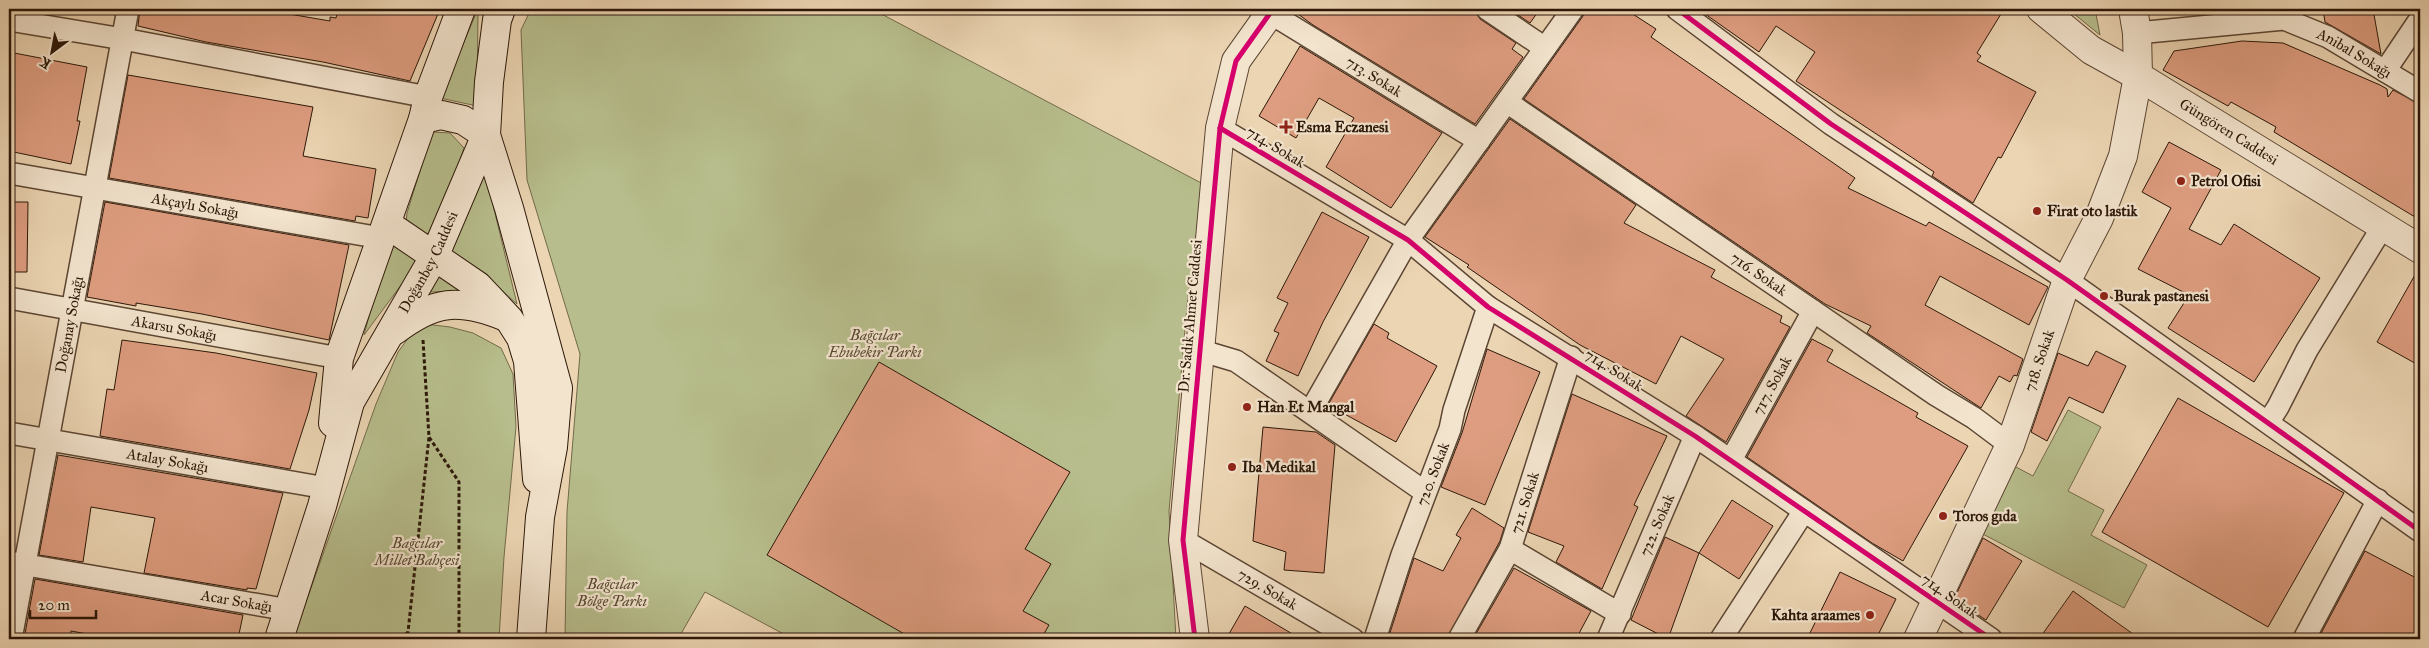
<svg xmlns="http://www.w3.org/2000/svg" width="2429" height="648" font-family="'IM FELL Great Primer',serif">
	<rect width="100%" height="100%" fill="#ecd5b3"/>
	<filter id="stains"><feTurbulence type="fractalNoise" baseFrequency=".004" numOctaves="4"/><feColorMatrix values="0 0 0 0 .2 0 0 0 0 .09 0 0 0 0 .02 0 0 0 .5 -.17"/></filter>
	<radialGradient id="worn" r=".72"><stop offset=".6" stop-color="#630" stop-opacity="0"/><stop offset="1" stop-color="#630" stop-opacity=".3"/></radialGradient>
	<!-- green -->
	<g fill="#b7bd8c" stroke="#726a4a">
		<polygon points="478,9 477,106 440,98"/>
		<polygon points="531,9 872,9 1205,185 1188,296 1169,511 1176,639 793,639 705,592 678,639 565,639 567,512 580,354 527,180 521,30"/>
		<polygon points="2068,9 2095,9 2100,35"/>
		<polygon points="432,132 450,133 464,148 435,232 425,234 406,222 407,213"/>
		<polygon points="485,172 517,304 484,274 452,251"/>
		<polygon points="389,241 419,261 364,335"/>
		<polygon points="438,274 463,291 427,292"/>
		<polygon points="425,324 450,327 473,333 501,348 513,374 516,427 504,557 499,639 293,639 376,404 398,352 409,337"/>
		<polygon points="2068,410 2101,427 2068,491 2104,510 2091,535 2147,565 2124,608 1979,532 2014,466 2033,476"/>
	</g>
	<!-- building -->
	<g fill="#de9d80" stroke="#2c1708">
		<polygon points="140,9 260,9 330,21 330,17 336,18 338,9 440,9 410,81 323,62 206,42 138,26"/>
		<polygon points="1291,9 1475,9 1480,19 1516,43 1512,49 1523,57 1475,124 1313,25"/>
		<polygon points="1509,9 1540,9 1530,23"/>
		<polygon points="1585,9 1625,9 1656,29 1651,37 1855,178 1848,188 1926,226 1929,222 2048,287 2029,325 1940,276 1925,305 2023,359 2017,376 2014,375 2010,382 1999,376 1981,408 1867,333 1871,326 1825,304 1524,99 1583,16"/>
		<polygon points="1698,9 2004,9 1977,53 1981,56 1977,61 2036,92 2001,158 1998,157 1973,203 1932,176 1934,172 1796,81 1815,52 1776,26 1759,52"/>
		<polygon points="2323,9 2373,9 2381,54 2325,22"/>
		<polygon points="2242,41 2283,43 2380,85 2387,89 2388,97 2393,90 2420,104 2420,220 2274,132 2276,127 2231,102 2228,106 2163,70 2174,51"/>
		<polygon points="1300,46 1442,133 1391,208 1326,167 1354,118 1319,98 1296,138 1259,116"/>
		<polygon points="9,52 87,67 77,121 80,121 71,164 9,151"/>
		<polygon points="128,75 313,107 303,156 376,169 368,218 356,216 355,221 109,178"/>
		<polygon points="1510,119 1636,205 1624,223 1715,270 1711,277 1782,316 1780,322 1790,327 1726,442 1686,416 1724,359 1681,336 1656,384 1580,345 1467,267 1469,265 1425,237"/>
		<polygon points="2169,142 2221,170 2189,229 2221,245 2234,224 2320,278 2254,382 2168,328 2189,295 2138,269 2171,208 2142,192"/>
		<polygon points="9,202 28,202 27,272 9,272"/>
		<polygon points="105,202 349,245 329,340 202,314 136,303 136,306 87,297"/>
		<polygon points="1322,212 1369,237 1323,322 1298,376 1266,361 1279,333 1274,331 1288,303 1277,298"/>
		<polygon points="2420,266 2420,366 2377,342"/>
		<polygon points="1374,324 1389,333 1387,338 1437,366 1396,442 1328,405"/>
		<polygon points="1812,339 1833,350 1827,361 1918,413 1916,417 1968,446 1903,561 1872,543 1747,457"/>
		<polygon points="122,340 216,353 317,373 309,410 290,469 100,436 107,389 114,390"/>
		<polygon points="1487,349 1540,372 1485,505 1441,487 1462,433"/>
		<polygon points="2096,351 2126,366 2103,413 2069,397 2047,441 2031,432 2058,353 2088,366"/>
		<polygon points="879,362 1070,472 1025,549 1051,564 1023,611 1049,625 1041,639 913,639 767,555"/>
		<polygon points="1572,394 1667,436 1634,505 1638,507 1602,589 1556,562 1564,546 1528,532"/>
		<polygon points="2178,398 2344,493 2268,627 2102,532"/>
		<polygon points="1263,427 1316,432 1335,445 1324,573 1284,570 1286,552 1253,541"/>
		<polygon points="58,455 283,493 256,589 247,588 247,590 144,573 155,518 91,507 83,562 39,555"/>
		<polygon points="1732,500 1773,526 1739,579 1699,553"/>
		<polygon points="1472,508 1504,528 1500,541 1447,639 1388,639 1414,558 1443,571 1461,538 1456,535"/>
		<polygon points="1665,537 1699,553 1668,639 1631,620"/>
		<polygon points="1983,538 2022,561 1986,620 1954,599"/>
		<polygon points="2365,551 2420,580 2420,639 2318,639"/>
		<polygon points="1514,568 1591,611 1576,639 1473,639"/>
		<polygon points="1840,572 1896,599 1876,639 1807,639"/>
		<polygon points="35,579 243,615 238,639 114,639 71,631 70,639 24,639"/>
		<polygon points="2073,591 2140,639 2039,639"/>
		<polygon points="1245,606 1301,639 1226,639"/>
	</g>
	<g fill="none" stroke-linecap="round" stroke-linejoin="round">
		<!-- minor casing -->
		<g stroke="#5c4633" stroke-width="24">
			<g id="minor">
				<polyline points="1487,9 1545,48"/>
				<polyline points="1677,9 1831,124 2067,280 2420,531"/>
				<path id="s1" d="M 1270,13 L 1479,141"/>
				<polyline points="9,20 123,39 428,97"/>
				<path id="s2" d="M 2137,33 L 2284,19 L 2328,37 L 2420,92"/>
				<polyline points="2385,71 2420,19"/>
				<path id="s3" d="M 1507,102 L 1936,395 L 1974,418 L 2010,445"/>
				<polyline points="1220,128 1408,240 1488,307 1695,436 1991,639"/>
				<path id="s4" d="M 9,173 L 381,238"/>
				<path id="s5" d="M 9,298 L 339,358"/>
				<polyline points="1199,350 1236,361 1425,492"/>
				<polyline points="1313,407 1408,240 1573,9"/>
				<polyline points="2269,421 2278,407 2307,350 2383,226"/>
				<path id="s6" d="M 9,433 L 326,488"/>
				<path id="s7" d="M 1731,460 L 1813,311"/>
				<path id="s8" d="M 1183,540 L 1353,639"/>
				<polyline points="1510,549 1620,614"/>
				<path id="s9" d="M 9,562 L 289,610"/>
				<path id="s10" d="M 11,639 L 128,9"/>
				<path id="s11" d="M 1375,639 L 1402,555 L 1450,429 L 1454,410 L 1488,307"/>
				<path id="s12" d="M 1459,639 L 1510,549 L 1571,357"/>
				<path id="s13" d="M 1608,639 L 1695,436"/>
				<polyline points="1721,639 1804,511"/>
				<polyline points="2304,639 2378,500"/>
			</g>
		</g>
		<!-- tertiary casing -->
		<g stroke="#5c4633" stroke-width="30">
			<g id="tertiary">
				<path id="s14" d="M 2041,9 L 2091,50 L 2138,76 L 2420,249"/>
				<polyline points="1195,639 1183,540 1220,128 1236,61 1273,9"/>
				<path id="s15" d="M 1918,639 L 2010,445 L 2067,280 L 2099,218 L 2123,156 L 2138,76 L 2137,33 L 2133,9"/>
			</g>
		</g>
		<!-- secondary casing -->
		<g stroke="#2c1708" stroke-width="30">
			<g id="secondary">
				<polyline points="423,119 441,115 463,120 486,135 509,208 558,388 553,447 540,517 531,639"/>
				<polyline points="387,224 478,286 509,319 521,338 528,361 537,479"/>
				<path d="M 394,331 C 434,300 459,298 506,317"/>
				<polyline points="333,423 339,358 423,119 428,97 461,9"/>
				<path id="s16" d="M 279,639 L 322,506 L 350,402 L 434,257 L 486,135 L 489,82 L 497,20 L 501,9"/>
			</g>
		</g>
		<!-- path -->
		<g stroke="#2c1708" stroke-width="3" stroke-dasharray="4 2.5" stroke-linecap="butt">
			<polyline points="423,340 429,437 459,482 459,639"/>
			<polyline points="401,639 408,632 429,437"/>
		</g>
		<!-- minor -->
		<use href="#minor" stroke="#f3e4ce" stroke-width="21"/>
		<!-- tertiary -->
		<use href="#tertiary" stroke="#f3e4ce" stroke-width="28"/>
		<!-- secondary -->
		<use href="#secondary" stroke="#f3e4ce" stroke-width="28"/>
		<!-- cycleway casing -->
		<g stroke="#f3e4ce" stroke-width="8">
			<g id="cycleway">
				<polyline points="1677,9 1831,124 2067,280 2420,531"/>
				<polyline points="1220,128 1408,240 1488,307 1695,436 1991,639"/>
				<polyline points="1195,639 1183,540 1220,128 1236,61 1273,9"/>
			</g>
		</g>
		<!-- cycleway -->
		<use href="#cycleway" stroke="#d6006c" stroke-width="5"/>
	</g>
	<!-- markers -->
	<g fill="#8f2418" stroke="#f3e4ce" stroke-width="2">
		<path d="M1283.5 119.5h5v5h5v5h-5v5h-5v-5h-5v-5h5z"/>
		<circle cx="2181" cy="181" r="5"/>
		<circle cx="2037" cy="211" r="5"/>
		<circle cx="2104" cy="296" r="5"/>
		<circle cx="1247" cy="407" r="5"/>
		<circle cx="1232" cy="467" r="5"/>
		<circle cx="1943" cy="516" r="5"/>
		<circle cx="1870" cy="615" r="5"/>
	</g>
	<g text-anchor="middle" stroke-width="4.5" stroke-linejoin="round" paint-order="stroke">
		<!-- street labels -->
		<g font-size="15" fill="#2c1708" stroke="#f3e4ce">
			<text dy="5" stroke="none"><textPath href="#s2" startOffset="226">Anibal Sokağı</textPath></text>
			<text dy="5" stroke="none"><textPath href="#s1" startOffset="122">713. Sokak</textPath></text>
			<text dy="5" stroke="none"><textPath href="#s14" startOffset="225">Güngören Caddesi</textPath></text>
			<text transform="translate(1276 147) rotate(31)" y="5">714. Sokak</text>
			<text dy="5" stroke="none"><textPath href="#s4" startOffset="189">Akçaylı Sokağı</textPath></text>
			<text dy="5" stroke="none"><textPath href="#s16" startOffset="408">Doğanbey Caddesi</textPath></text>
			<text dy="5" stroke="none"><textPath href="#s3" startOffset="305">716. Sokak</textPath></text>
			<text transform="translate(1190 316) rotate(-85)" y="5">Dr. Sadık Ahmet Caddesi</text>
			<text dy="5" stroke="none"><textPath href="#s10" startOffset="320">Doğanay Sokağı</textPath></text>
			<text dy="5" stroke="none"><textPath href="#s5" startOffset="168">Akarsu Sokağı</textPath></text>
			<text dy="5" stroke="none"><textPath href="#s15" startOffset="304">718. Sokak</textPath></text>
			<text transform="translate(1614 370) rotate(32)" y="5">714. Sokak</text>
			<text dy="5" stroke="none"><textPath href="#s7" startOffset="85">717. Sokak</textPath></text>
			<text dy="5" stroke="none"><textPath href="#s6" startOffset="161">Atalay Sokağı</textPath></text>
			<text dy="5" stroke="none"><textPath href="#s11" startOffset="175">720. Sokak</textPath></text>
			<text dy="5" stroke="none"><textPath href="#s12" startOffset="152">721. Sokak</textPath></text>
			<text dy="5" stroke="none"><textPath href="#s13" startOffset="124">722. Sokak</textPath></text>
			<text dy="5" stroke="none"><textPath href="#s8" startOffset="98">729. Sokak</textPath></text>
			<text transform="translate(1950 596) rotate(35)" y="5">714. Sokak</text>
			<text dy="5" stroke="none"><textPath href="#s9" startOffset="231">Acar Sokağı</textPath></text>
		</g>
		<!-- poi labels -->
		<g font-size="15" font-weight="bold" fill="#2c1708" stroke="#f3e4ce" text-anchor="start">
			<text x="1296" y="132">Esma Eczanesi</text>
			<text x="2191" y="186">Petrol Ofisi</text>
			<text x="2047" y="216">Firat oto lastik</text>
			<text x="2114" y="301">Burak pastanesi</text>
			<text x="1257" y="412">Han Et Mangal</text>
			<text x="1242" y="472">Iba Medikal</text>
			<text x="1953" y="521">Toros gıda</text>
			<text x="1860" y="620" text-anchor="end">Kahta araames</text>
		</g>
		<!-- park labels -->
		<g font-size="15" font-style="italic" fill="#564930" stroke="#f3e4ce">
			<text x="875" y="340">Bağcılar<tspan x="875" dy="17">Ebubekir Parkı</tspan></text>
			<text x="417" y="548">Bağcılar<tspan x="417" dy="17">Millet Bahçesi</tspan></text>
			<text x="612" y="589">Bağcılar<tspan x="612" dy="17">Bölge Parkı</tspan></text>
		</g>
	</g>
	<!-- margin -->
	<rect width="2429" height="648" fill="none" stroke="#ecd5b3" stroke-width="30"/>
	<rect x="10" y="10" width="2409" height="628" fill="none" stroke="#2c1708" stroke-width="2.5"/>
	<rect x="15" y="15" width="2399" height="618" fill="none" stroke="#2c1708"/>
	<!-- north arrow -->
	<g transform="translate(52 52) rotate(212)" stroke="#f3e4ce" stroke-width="4" paint-order="stroke">
	<path d="M0-4L9 19L0 12L-9 19Z" fill="#2c1708"/>
	<text y="-8" font-size="14" font-weight="bold" text-anchor="middle" fill="#2c1708">K</text>
	</g>
	<!-- scale -->
	<path d="M30 610v8h66v-8" fill="none" stroke="#2c1708" stroke-width="2.5"/>
	<text x="38" y="610" font-size="15" fill="#2c1708" stroke="#f3e4ce" stroke-width="4" paint-order="stroke">20 m</text>
	<rect width="100%" height="100%" filter="url(#stains)"/>
	<rect width="100%" height="100%" fill="url(#worn)"/>
</svg>
